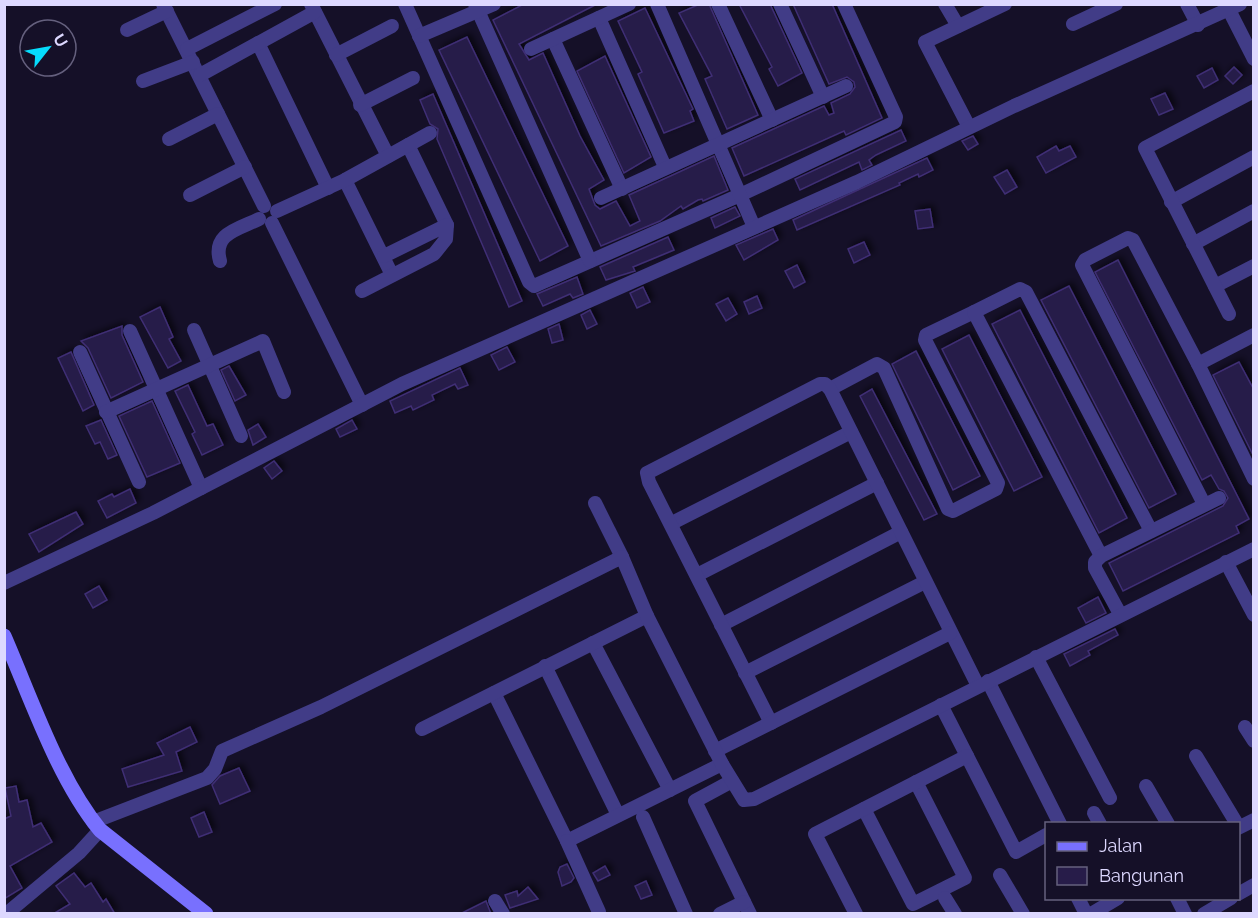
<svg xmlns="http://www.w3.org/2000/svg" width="1258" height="918" font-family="Raleway,sans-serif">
	<defs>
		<filter id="shadow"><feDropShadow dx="3.5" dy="-3.5" stdDeviation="3" flood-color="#0009"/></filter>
	</defs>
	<rect width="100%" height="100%" fill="#151028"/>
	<!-- building -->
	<g fill="#271c49" stroke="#3f2f75" stroke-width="1.5" filter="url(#shadow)">
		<polygon points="524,4 597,4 519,44 529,60 543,53 580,136 604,180 589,189 595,205 600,209 616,201 630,226 640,221 629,195 714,156 728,190 703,201 702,199 698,200 683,209 681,206 660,221 601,246 493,20"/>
		<polygon points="700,4 709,4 758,115 727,129 705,79 712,76 679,13"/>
		<polygon points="739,4 770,4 802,73 778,86 769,69 772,67"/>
		<polygon points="793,4 832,4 882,118 846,135 844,131 744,176 732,148 824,106 829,115 834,113 831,103 850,94 855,87 854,82 847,77 829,84"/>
		<polygon points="645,8 693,109 690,111 694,121 664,133 638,74 642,72 618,21"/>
		<polygon points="467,37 568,246 540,261 439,50"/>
		<polygon points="605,56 651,157 624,173 577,71"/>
		<polygon points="1234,67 1242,75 1233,84 1225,76"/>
		<polygon points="1212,68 1218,80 1204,88 1197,76"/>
		<polygon points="1165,93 1173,109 1159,115 1151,99"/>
		<polygon points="433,94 522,301 509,307 437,139 438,129 430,124 420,100"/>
		<polygon points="901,130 906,141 876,155 869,160 872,165 862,170 859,162 800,190 795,179"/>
		<polygon points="973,136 978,144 968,150 962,141"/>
		<polygon points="1056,146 1059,151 1070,146 1076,157 1046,173 1037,157"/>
		<polygon points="927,158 933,170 919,177 918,174 899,183 900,185 797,230 793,220"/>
		<polygon points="1007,170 1017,187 1005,194 994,177"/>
		<polygon points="735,207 740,216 715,228 711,218"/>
		<polygon points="930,209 933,227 918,229 915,211"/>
		<polygon points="773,229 778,240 744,260 736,245"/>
		<polygon points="668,237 674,250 633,267 635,271 606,280 600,267"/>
		<polygon points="864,242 870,255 854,263 848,249"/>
		<polygon points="1118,260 1249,519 1236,526 1239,533 1123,591 1109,563 1223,506 1228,498 1224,491 1219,489 1211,475 1202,480 1095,272"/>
		<polygon points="797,265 805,282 794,288 785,271"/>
		<polygon points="577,277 583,294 573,298 570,294 543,306 537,294"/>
		<polygon points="1069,286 1176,494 1149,508 1041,300"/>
		<polygon points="643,287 650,302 637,308 630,293"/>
		<polygon points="757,296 762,308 749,314 744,302"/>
		<polygon points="728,298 737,314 726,321 716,304"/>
		<polygon points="160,307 173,337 169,339 181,361 168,368 140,317"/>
		<polygon points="590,310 597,324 587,329 581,315"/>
		<polygon points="1020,310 1127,518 1099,533 992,324"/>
		<polygon points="559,324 563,340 552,343 548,329"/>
		<polygon points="122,326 122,335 143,382 111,398 88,348 81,341"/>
		<polygon points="969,335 1042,477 1014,491 942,349"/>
		<polygon points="507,347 515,362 499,370 491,355"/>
		<polygon points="916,351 980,476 953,490 892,364"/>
		<polygon points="71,352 94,405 83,411 58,358"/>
		<polygon points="1239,362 1254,390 1254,457 1213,375"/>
		<polygon points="229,366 246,395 235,401 221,370"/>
		<polygon points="460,368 468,385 458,389 455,384 432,395 434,400 413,410 411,406 395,413 390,401"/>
		<polygon points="188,385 207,426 213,424 223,445 202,455 192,434 195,432 175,391"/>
		<polygon points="872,389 937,514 924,520 860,396"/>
		<polygon points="152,401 180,463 147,477 119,416"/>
		<polygon points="101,420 117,455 108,459 100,442 95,444 86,426"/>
		<polygon points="352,420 357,429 340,437 336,429"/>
		<polygon points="258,424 266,437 253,445 248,430"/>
		<polygon points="274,461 282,471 272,479 264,468"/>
		<polygon points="130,489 136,503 107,518 98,501 112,494 114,497"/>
		<polygon points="76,512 83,524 39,552 29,534"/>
		<polygon points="99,586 107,600 93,608 85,594"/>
		<polygon points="1098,597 1106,613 1086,623 1078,608"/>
		<polygon points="1115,629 1118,635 1088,651 1090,655 1070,666 1064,654"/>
		<polygon points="190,727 197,742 176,752 182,771 128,787 122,769 164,755 157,743"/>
		<polygon points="239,768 250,791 220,804 212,785 220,776"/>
		<polygon points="16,786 19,802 27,800 33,827 41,823 52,842 10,866 22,888 4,899 4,819 11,816 5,788"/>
		<polygon points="204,812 212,832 199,837 191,818"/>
		<polygon points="567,864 574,878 571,882 562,886 558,872 560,867"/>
		<polygon points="605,866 610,875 598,881 593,873"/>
		<polygon points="74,873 85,887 91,883 103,902 106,899 115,914 53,914 70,904 56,886"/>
		<polygon points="646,881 652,895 641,899 635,886"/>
		<polygon points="528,887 538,899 510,908 505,895 517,891 518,896"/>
		<polygon points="486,901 491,914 460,914"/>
	</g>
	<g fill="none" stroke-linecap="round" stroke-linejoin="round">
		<!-- street -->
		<g stroke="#413c87" stroke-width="14">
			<polyline points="163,4 264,206"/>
			<polyline points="311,4 388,156"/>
			<polyline points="405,4 529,282 534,286 740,195 895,122 896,117 844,4"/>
			<polyline points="475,4 590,261"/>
			<polyline points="657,4 754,227"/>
			<polyline points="718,4 772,120"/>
			<polyline points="780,4 823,97"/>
			<polyline points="945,4 958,26"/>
			<polyline points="1187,4 1198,25"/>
			<polyline points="1229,10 1254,59"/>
			<polyline points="599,18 665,167"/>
			<polyline points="1073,24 1116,4"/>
			<polyline points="127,30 167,11"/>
			<polyline points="419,36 494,4"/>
			<polyline points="553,39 622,189"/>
			<polyline points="258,43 328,188"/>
			<polyline points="187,49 275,4"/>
			<polyline points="531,49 629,4"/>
			<polyline points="336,55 392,26"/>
			<polyline points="200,75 315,12"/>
			<polyline points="143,81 193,62"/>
			<polyline points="360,105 413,78"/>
			<polyline points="969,127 925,42 1005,4"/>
			<polyline points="169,139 218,114"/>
			<polyline points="408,145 447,225"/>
			<polyline points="345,180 392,275"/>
			<polyline points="190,195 245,167"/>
			<polyline points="601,198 846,86"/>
			<polyline points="1171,202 1254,157"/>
			<polyline points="277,211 345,180 430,133"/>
			<polyline points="272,223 362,405"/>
			<polyline points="1193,244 1254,211"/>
			<path d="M 220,261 C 212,233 239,229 259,219"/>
			<polyline points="1215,286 1254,266"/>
			<polyline points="362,291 434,254 446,239 447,225 384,256"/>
			<polyline points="1229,314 1145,148 1254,91"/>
			<polyline points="194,330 241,436"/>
			<polyline points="130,331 201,488"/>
			<polyline points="80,352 139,482"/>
			<polyline points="1198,364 1254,335"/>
			<polyline points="830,389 877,364 884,368 948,509 953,511 996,489 998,483 925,340 926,335 974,312"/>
			<polyline points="106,412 263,341 284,392"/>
			<polyline points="595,503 622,557"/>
			<polyline points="1204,504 1082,265 1085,260 1128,238 1133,240 1198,364 1254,479"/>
			<polyline points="672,523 851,432"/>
			<polyline points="1101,556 974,312 1020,289 1026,292 1151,531"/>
			<polyline points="1226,562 1254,615"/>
			<polyline points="697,575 877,483"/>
			<polyline points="4,583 153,513 402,384 857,182 1014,106 1240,4"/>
			<polyline points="1120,614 1095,568 1095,562 1101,556 1219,498"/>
			<polyline points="721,625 901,532"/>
			<polyline points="593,643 670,790"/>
			<polyline points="1036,657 1110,798"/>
			<polyline points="545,666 618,815"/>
			<polyline points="745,673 925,582"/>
			<polyline points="988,681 1060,824"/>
			<polyline points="494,693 567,841 722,764"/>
			<polyline points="941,705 1016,852 1046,835"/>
			<polyline points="771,723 649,482 647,473 820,384 825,384 830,389 978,686"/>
			<polyline points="1245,727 1254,741"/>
			<polyline points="422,729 647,616"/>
			<polyline points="715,751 950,633"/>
			<polyline points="1196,756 1237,824"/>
			<polyline points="732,781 695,801 750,914"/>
			<polyline points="1146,786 1168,824"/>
			<polyline points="864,809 913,904 965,878 916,782"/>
			<polyline points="1094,813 1100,824"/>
			<polyline points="643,817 686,914"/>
			<polyline points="93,822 207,778 215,769 222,751 321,707 622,557 647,616 722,764 744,800 754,799 1254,549"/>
			<polyline points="1238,828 1254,820"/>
			<polyline points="567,841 599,912"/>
			<polyline points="1000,875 1023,914"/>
			<polyline points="1238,894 1254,885"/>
			<polyline points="945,898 955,914"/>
			<polyline points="1078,898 1086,914"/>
			<polyline points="1177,898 1185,914"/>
			<polyline points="495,901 503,914"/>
			<polyline points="6,914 79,853 100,830"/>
			<polyline points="720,914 744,902"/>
			<polyline points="856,914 815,834 967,756"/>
			<polyline points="1091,914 1118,898"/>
			<polyline points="1204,914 1231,898"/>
		</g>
		<!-- secondary -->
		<path stroke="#7870fe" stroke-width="15" d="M 4,636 C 31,698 58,779 100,830 L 206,914"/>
	</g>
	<!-- border -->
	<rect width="1258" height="918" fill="none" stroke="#ddd8ff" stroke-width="12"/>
	<!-- legend -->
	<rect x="1045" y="822" width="195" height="78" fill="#151028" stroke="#65607e" stroke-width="1.5"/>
	<rect x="1057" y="842" width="30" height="9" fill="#7870fe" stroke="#65607e" stroke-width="1.5"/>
	<text x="1099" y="852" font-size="18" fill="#ddd8ff">Jalan</text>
	<rect x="1057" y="867" width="30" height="18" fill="#271c49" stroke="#65607e" stroke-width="1.5"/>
	<text x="1099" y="882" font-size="18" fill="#ddd8ff">Bangunan</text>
	<!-- north arrow -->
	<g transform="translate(48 48) rotate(59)"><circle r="28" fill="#151028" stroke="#65607e" stroke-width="1.5"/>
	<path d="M0-4.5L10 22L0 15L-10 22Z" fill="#06dcfd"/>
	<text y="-9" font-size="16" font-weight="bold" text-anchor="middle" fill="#ddd8ff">U</text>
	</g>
</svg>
